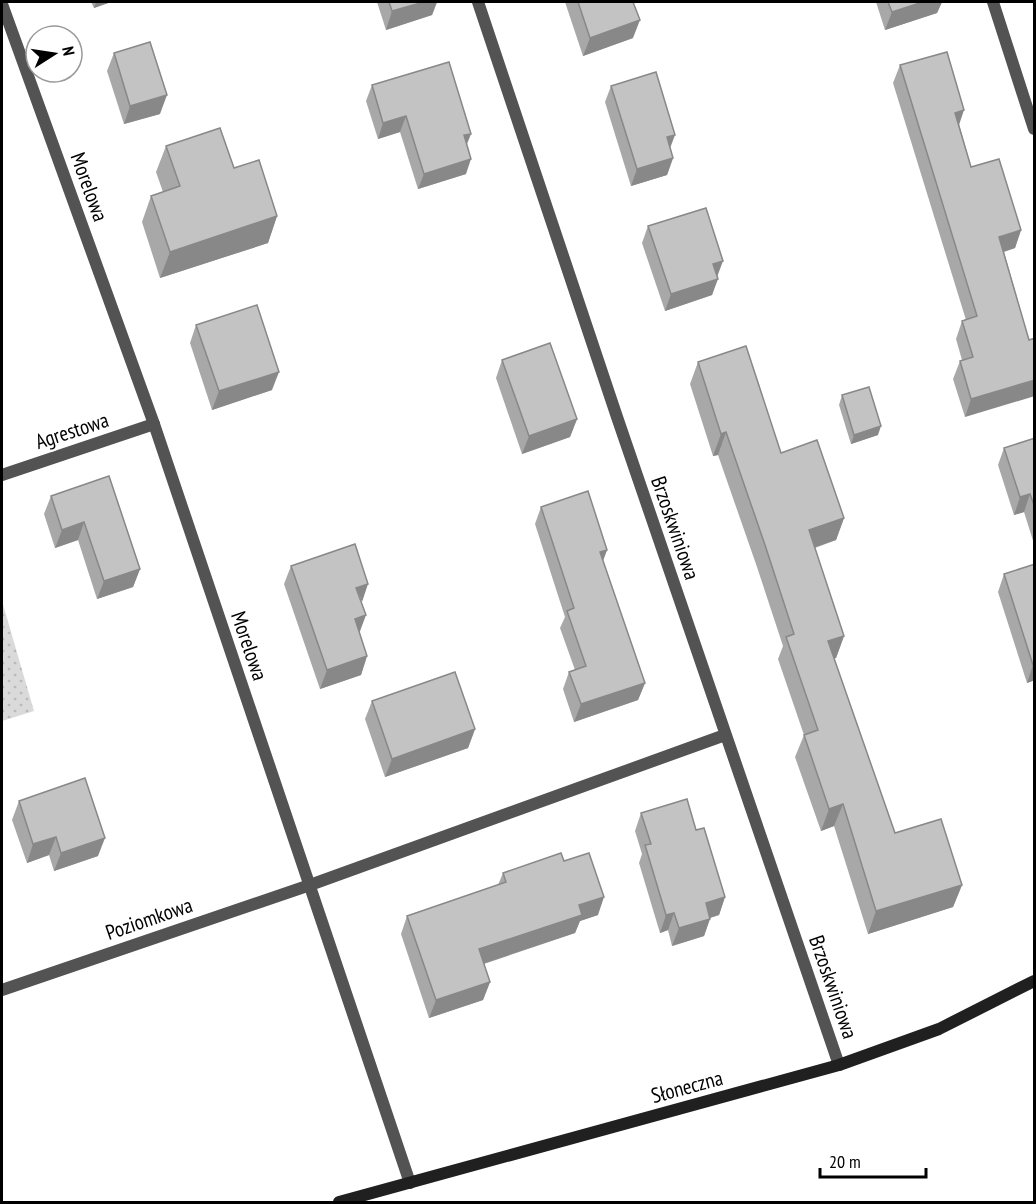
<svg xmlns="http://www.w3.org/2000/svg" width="1036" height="1204" font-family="'PT Sans Narrow',sans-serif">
	<defs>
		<pattern id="green-dots" width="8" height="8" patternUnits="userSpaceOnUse" patternTransform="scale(1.5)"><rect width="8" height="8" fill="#dadada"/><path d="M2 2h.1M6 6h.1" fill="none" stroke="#b9b9b9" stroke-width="1.8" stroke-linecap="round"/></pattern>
	</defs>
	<rect width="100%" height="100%" fill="#fff"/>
	<!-- green -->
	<polygon fill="url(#green-dots)" points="2,601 34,711 2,721"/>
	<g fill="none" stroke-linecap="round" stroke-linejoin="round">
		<!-- street -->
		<g stroke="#535353" stroke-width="12">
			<polyline points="478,2 617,417 839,1065"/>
			<polyline points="993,2 1034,129"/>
			<polyline points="2,4 154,424 410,1183"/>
			<polyline points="2,475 154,424"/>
			<polyline points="2,990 310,885 725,735"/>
		</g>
		<!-- secondary -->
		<polyline stroke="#202020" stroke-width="12" points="339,1202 839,1065 939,1029 1034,981"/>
	</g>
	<!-- wall -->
	<g fill="#a8a8a8">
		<polygon points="91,2 111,2 94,8"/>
		<polygon points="377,2 437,2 432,15 386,30"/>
		<polygon points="565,2 633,2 633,38 583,56"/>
		<polygon points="876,2 942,2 937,13 885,30"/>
		<polygon points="114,53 160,114 124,124 107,71"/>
		<polygon points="900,65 959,124 971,167 1021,230 1015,248 1004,252 1029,340 965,417 953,379 960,361 962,360 956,339 962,321 966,320 893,83"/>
		<polygon points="372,85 467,144 466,174 418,189 400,132 378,139 366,101"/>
		<polygon points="611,86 673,158 667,175 631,186 605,102"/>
		<polygon points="166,146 234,168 277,216 268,243 160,278 142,222 151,196 163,192 156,172"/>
		<polygon points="648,226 718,276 712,295 665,311 642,243"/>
		<polygon points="196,325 272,390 212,410 190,343"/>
		<polygon points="502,360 577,419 570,437 522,454 496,378"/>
		<polygon points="698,362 781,453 844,518 836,540 815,548 844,636 836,658 834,658 895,833 962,885 953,907 868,934 834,826 821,831 795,757 804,735 778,659 783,646 757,567 718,455 713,456 690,384"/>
		<polygon points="842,395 878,435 851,444 839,405"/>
		<polygon points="1035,438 1035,547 1024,512 1014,515 998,465 1004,448"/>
		<polygon points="109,476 140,569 133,587 97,599 78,540 55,548 44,514 51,496"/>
		<polygon points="541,507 607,550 603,561 645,683 638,700 574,722 563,689 569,672 575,670 560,628 565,617 535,524"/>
		<polygon points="1035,564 1035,680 1027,683 998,592 1004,574"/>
		<polygon points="291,566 361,602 359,633 367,656 361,675 320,689 284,584"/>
		<polygon points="372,701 475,729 468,748 385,777 365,719"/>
		<polygon points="19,801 98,856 54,871 49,855 27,863 12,820"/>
		<polygon points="641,813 725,897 719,915 710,918 704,936 672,946 668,930 660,933 639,863 642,854 635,831"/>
		<polygon points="564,861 598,915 580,921 575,933 484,964 490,982 483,1000 429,1018 401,934 407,916 498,885 503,873"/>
	</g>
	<!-- shaded-wall -->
	<g fill="#888">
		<polygon points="96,2 111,2 94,8"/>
		<polygon points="424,2 437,2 432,15 386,30 392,11"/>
		<polygon points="923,2 942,2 937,13 885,30 892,12"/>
		<polygon points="640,20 633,38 583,56 590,38"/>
		<polygon points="167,95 160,114 124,124 130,106"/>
		<polygon points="964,110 958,128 955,113"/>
		<polygon points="406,116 400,132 378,139 383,123"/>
		<polygon points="471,134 465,149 464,135"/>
		<polygon points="675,135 669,151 667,137"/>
		<polygon points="673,158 667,175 631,186 637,169"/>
		<polygon points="471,159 466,174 418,189 424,174"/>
		<polygon points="277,216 268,243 160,278 170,252"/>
		<polygon points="1021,230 1015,248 993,255 999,237"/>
		<polygon points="723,261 717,277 713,264"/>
		<polygon points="718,279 712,295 665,311 671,294"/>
		<polygon points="279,372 272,390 212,410 219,391"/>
		<polygon points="1035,380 1035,396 965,417 971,399"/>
		<polygon points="577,419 570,437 522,454 529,436"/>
		<polygon points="881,426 878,435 851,444 854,435"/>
		<polygon points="726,432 718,455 713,456 721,434"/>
		<polygon points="1030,494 1024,512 1014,515 1020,497"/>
		<polygon points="844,518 836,540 801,552 809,530"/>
		<polygon points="84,522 78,540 55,548 62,530"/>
		<polygon points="607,550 600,568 600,552"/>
		<polygon points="140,569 133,587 97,599 104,581"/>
		<polygon points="368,584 362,602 356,588"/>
		<polygon points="366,615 359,634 355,619"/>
		<polygon points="844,636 836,658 820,663 828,641"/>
		<polygon points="367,656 361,675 320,689 327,670"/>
		<polygon points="1033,665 1035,665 1035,680 1027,683"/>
		<polygon points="645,683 638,700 574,722 581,704"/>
		<polygon points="475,729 468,748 385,777 392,759"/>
		<polygon points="843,804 834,826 821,831 829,809"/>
		<polygon points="56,837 49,855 27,863 33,844"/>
		<polygon points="105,838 98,856 54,871 61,853"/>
		<polygon points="962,885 953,907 868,934 876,911"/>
		<polygon points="604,897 598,915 580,921 575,933 473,967 479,949 579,905"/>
		<polygon points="725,897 719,915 699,921 706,903"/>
		<polygon points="674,913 668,930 660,933 666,915"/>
		<polygon points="710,919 704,936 672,946 679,928"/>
		<polygon points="490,982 483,1000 429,1018 436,1000"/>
	</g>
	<!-- building -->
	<g fill="#c3c3c3" stroke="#888" stroke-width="1.5">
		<polygon points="389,2 424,2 392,11"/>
		<polygon points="578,2 633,2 640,20 590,38"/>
		<polygon points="888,2 923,2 892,12"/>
		<polygon points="150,42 167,95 130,106 114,53"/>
		<polygon points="947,52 964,110 955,113 971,167 999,159 1021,230 999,237 1029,340 1035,338 1035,380 971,399 960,361 973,357 962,321 977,316 900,65"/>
		<polygon points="449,62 471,134 464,135 471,159 424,174 406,116 383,123 372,85"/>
		<polygon points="656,72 675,135 667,137 673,158 637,169 611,86"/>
		<polygon points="220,128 234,168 259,160 277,216 170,252 151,196 180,186 166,146"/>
		<polygon points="706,208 723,261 713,264 718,279 671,294 648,226"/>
		<polygon points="257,305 279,372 219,391 196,325"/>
		<polygon points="550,343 577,419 529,436 502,360"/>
		<polygon points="746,346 781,453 817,440 844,518 809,530 844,636 828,641 895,833 941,819 962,885 876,911 843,804 829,809 804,735 818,730 786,637 794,634 765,545 726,432 721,434 698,362"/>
		<polygon points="869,387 881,426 854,435 842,395"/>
		<polygon points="1035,438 1035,508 1030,494 1020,497 1004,448"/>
		<polygon points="109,476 140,569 104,581 84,522 62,530 51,496"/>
		<polygon points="588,491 607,550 600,552 645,683 581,704 569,672 586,666 567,611 574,608 541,507"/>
		<polygon points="355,544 368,584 356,588 366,615 355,619 367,656 327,670 291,566"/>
		<polygon points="1035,564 1035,665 1033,665 1004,574"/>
		<polygon points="455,672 475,729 392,759 372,701"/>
		<polygon points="85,778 105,838 61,853 56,837 33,844 19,801"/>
		<polygon points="687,799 696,830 704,828 725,897 706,903 710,919 679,928 674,913 666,915 645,845 651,844 641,813"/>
		<polygon points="561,853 564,861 589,853 604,897 579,905 582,915 479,949 490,982 436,1000 407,916 506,882 503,873"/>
	</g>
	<g text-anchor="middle" stroke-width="4.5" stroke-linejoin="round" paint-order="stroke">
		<!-- street labels -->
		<g font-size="21" fill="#000" stroke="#fff">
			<text transform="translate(89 187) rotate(70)" y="7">Morelowa</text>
			<text transform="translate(72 431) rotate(-18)" y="7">Agrestowa</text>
			<text transform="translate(675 528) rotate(71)" y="7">Brzoskwiniowa</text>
			<text transform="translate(249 646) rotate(71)" y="7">Morelowa</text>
			<text transform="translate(149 919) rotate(-19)" y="7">Poziomkowa</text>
			<text transform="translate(833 987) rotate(71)" y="7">Brzoskwiniowa</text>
			<text transform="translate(687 1087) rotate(-15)" y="7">Słoneczna</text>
		</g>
	</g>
	<!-- border -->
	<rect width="1036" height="1204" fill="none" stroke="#000000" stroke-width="6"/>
	<!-- north arrow -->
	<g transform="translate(54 54) rotate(78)"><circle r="28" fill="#ffffff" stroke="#999999" stroke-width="1.5"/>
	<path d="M0-4.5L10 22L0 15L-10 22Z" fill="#000000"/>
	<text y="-9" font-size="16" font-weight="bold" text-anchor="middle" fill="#000000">N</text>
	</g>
	<!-- scale -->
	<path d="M820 1168v9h106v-9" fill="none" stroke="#000000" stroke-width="3"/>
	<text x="829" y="1168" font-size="18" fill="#000000" stroke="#ffffff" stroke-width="4.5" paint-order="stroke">20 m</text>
</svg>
